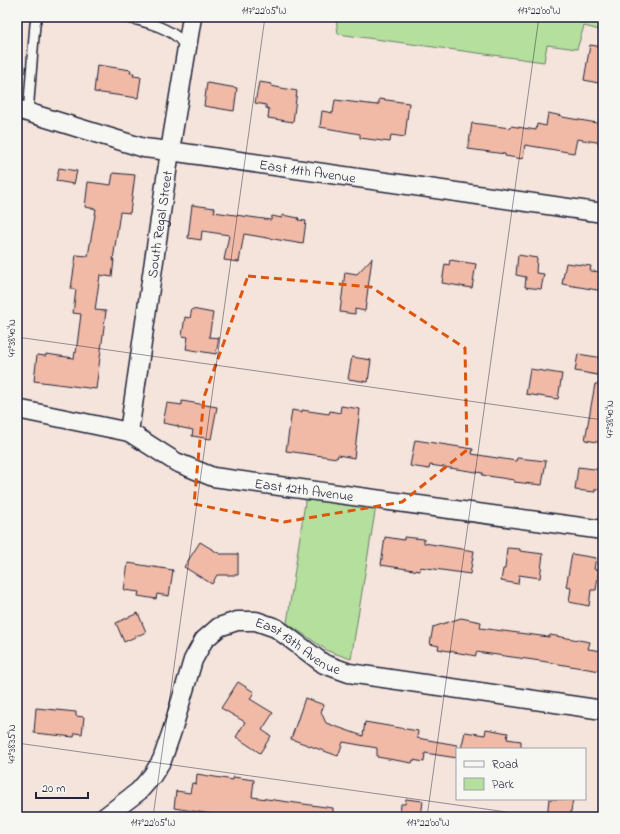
<svg xmlns="http://www.w3.org/2000/svg" width="620" height="834" font-family="'Indie Flower',sans-serif">
	<rect width="100%" height="100%" fill="#f4e4db"/>
	<filter id="ink" filterUnits="userSpaceOnUse"><feTurbulence type="fractalNoise" baseFrequency=".025" numOctaves="2"/><feDisplacementMap in="SourceGraphic" scale="8" xChannelSelector="R" yChannelSelector="G"/><feConvolveMatrix kernelMatrix="1 2 1 2 8 2 1 2 1" color-interpolation-filters="sRGB"/></filter>
	<g filter="url(#ink)">
		<!-- green -->
		<g fill="#b4df9c" stroke="#6b806c">
			<polygon points="336,17 603,17 603,31 584,26 577,49 547,45 544,62 338,34"/>
			<polygon points="306,496 376,506 351,659 328,651 287,623"/>
		</g>
		<!-- building -->
		<g fill="#f1baa6" stroke="#22223b">
			<polygon points="590,45 603,47 603,84 584,80"/>
			<polygon points="97,65 131,70 130,73 134,73 133,76 141,77 138,98 94,92"/>
			<polygon points="259,82 272,84 271,86 297,91 293,122 268,118 269,109 266,108 266,105 255,103"/>
			<polygon points="207,83 237,88 234,111 204,106"/>
			<polygon points="379,99 409,103 405,137 391,135 390,142 360,138 360,134 320,127 322,111 333,113 335,100 377,105 377,104 379,104"/>
			<polygon points="548,113 562,116 562,117 603,124 603,143 577,139 574,153 525,145 523,159 505,156 505,154 468,149 472,123 510,128 511,126 536,130 537,124 546,126"/>
			<polygon points="59,168 77,171 74,184 56,181"/>
			<polygon points="113,173 135,175 130,213 120,212 113,260 114,260 112,277 100,275 95,310 106,311 96,389 34,381 37,355 46,356 46,354 74,358 75,352 76,353 81,314 73,313 76,290 71,289 76,255 88,256 96,209 85,207 88,182 111,185"/>
			<polygon points="192,205 215,208 214,212 271,220 272,216 282,218 282,215 299,218 298,220 306,221 303,244 244,234 239,262 224,260 229,235 202,231 201,240 188,238"/>
			<polygon points="518,255 537,258 536,273 544,274 541,289 525,287 526,277 516,275"/>
			<polygon points="372,258 365,311 355,309 355,314 340,312 345,272 357,274"/>
			<polygon points="450,260 476,264 472,288 442,283 445,264 449,265"/>
			<polygon points="566,263 591,266 590,271 603,272 603,291 562,284"/>
			<polygon points="192,309 213,313 209,337 219,338 216,354 186,349 188,337 182,336 185,317 190,318"/>
			<polygon points="578,354 603,358 603,376 575,371"/>
			<polygon points="352,357 371,360 368,382 348,379"/>
			<polygon points="530,369 562,374 558,399 526,394"/>
			<polygon points="595,384 603,384 603,443 585,440"/>
			<polygon points="182,401 217,407 211,439 192,436 193,430 178,427 178,426 163,423 167,403 182,405"/>
			<polygon points="341,406 360,409 354,458 338,455 337,458 286,451 292,410 302,412 302,410 329,414 330,411 340,413"/>
			<polygon points="415,440 473,449 472,454 516,461 517,458 546,461 542,485 514,482 514,480 482,475 483,473 430,465 429,469 410,466"/>
			<polygon points="578,467 603,470 603,490 595,489 595,492 575,490"/>
			<polygon points="385,537 404,540 404,537 424,539 424,543 474,551 470,574 420,567 420,571 381,565"/>
			<polygon points="200,542 220,554 238,554 238,575 217,575 212,584 184,567"/>
			<polygon points="507,548 520,549 520,551 543,554 540,578 519,575 518,584 501,581 503,569 505,569"/>
			<polygon points="572,554 596,558 594,569 599,570 596,590 591,590 589,606 569,602 571,588 566,587"/>
			<polygon points="128,563 173,570 169,596 157,594 156,599 138,596 139,592 124,590"/>
			<polygon points="138,613 146,632 124,642 116,623"/>
			<polygon points="461,618 481,622 480,628 549,637 550,635 590,642 588,649 603,651 600,671 541,661 476,652 476,656 438,649 439,646 430,644 433,627"/>
			<polygon points="238,682 254,692 250,699 273,713 262,730 271,736 260,753 236,737 245,722 221,708"/>
			<polygon points="305,698 324,705 321,712 326,723 363,736 365,722 418,731 417,738 457,745 457,758 425,753 424,762 413,760 412,763 377,757 377,748 343,742 338,756 291,739"/>
			<polygon points="36,708 76,712 76,716 84,717 82,734 75,733 74,737 34,733"/>
			<polygon points="486,729 508,733 507,739 521,741 521,749 461,749 465,732 485,735"/>
			<polygon points="197,774 233,780 233,777 254,780 252,797 333,808 333,817 229,817 174,808 176,791 190,793 192,783 196,784"/>
			<polygon points="406,799 423,801 421,817 400,817 401,804 405,804"/>
			<polygon points="549,799 573,799 570,817 547,817"/>
		</g>
		<g fill="none" stroke-linecap="round" stroke-linejoin="round">
			<!-- service casing -->
			<g stroke="#22223b" stroke-width="12">
				<g id="service">
					<path d="M 124,17 C 142,21 161,25 176,36 C 180,39 183,44 187,48"/>
					<polyline points="28,113 35,24 37,17"/>
				</g>
			</g>
			<!-- minor casing -->
			<g stroke="#22223b" stroke-width="21">
				<g id="minor">
					<path id="s1" d="M 17,109 L 144,148 L 170,151 L 603,213"/>
					<path id="s2" d="M 17,409 L 129,432 L 176,462 L 213,477 L 603,530"/>
					<path id="s3" d="M 129,432 L 170,151 L 192,17"/>
					<path id="s4" d="M 105,817 L 139,791 L 152,776 L 162,760 L 172,731 L 193,660 L 204,640 L 219,627 L 237,621 L 256,621 L 276,628 L 324,664 L 349,673 L 603,710"/>
				</g>
			</g>
			<!-- service -->
			<use href="#service" stroke="#f6f6f2" stroke-width="9"/>
			<!-- minor -->
			<use href="#minor" stroke="#f6f6f2" stroke-width="18"/>
		</g>
	</g>
	<!-- marked area -->
	<path fill="none" stroke="#de560e" stroke-width="3" stroke-dasharray="8 5" stroke-linejoin="round" d="M 248,276 L 371,287 L 465,348 L 467,450 L 402,502 L 284,522 L 194,504 L 204,397 Z"/>
	<!-- ticks -->
	<path fill="none" stroke="#22223b" stroke-width="1" stroke-opacity="0.45" d="M 17,337 L 603,420M 17,743 L 542,817M 153,817 L 265,17M 427,817 L 539,17"/>
	<g text-anchor="middle" stroke-width="3" stroke-linejoin="round" paint-order="stroke">
		<!-- street labels -->
		<g font-size="14" fill="#22223b" stroke="#f6f6f2">
			<text dy="5" stroke="none"><textPath href="#s1" startOffset="298">East 11th Avenue</textPath></text>
			<text dy="5" stroke="none"><textPath href="#s3" startOffset="210">South Regal Street</textPath></text>
			<text dy="5" stroke="none"><textPath href="#s2" startOffset="302">East 12th Avenue</textPath></text>
			<text dy="5" stroke="none"><textPath href="#s4" startOffset="316">East 13th Avenue</textPath></text>
		</g>
	</g>
	<!-- margin -->
	<rect width="620" height="834" fill="none" stroke="#f6f6f2" stroke-width="44"/>
	<!-- legend -->
	<rect x="456" y="748" width="130" height="52" fill="#f6f6f2" stroke="#a1a1a9"/>
	<rect x="464" y="761" width="20" height="6" fill="#f6f6f2" stroke="#a1a1a9"/>
	<text x="492" y="768" font-size="12" fill="#22223b">Road</text>
	<rect x="464" y="778" width="20" height="12" fill="#b4df9c" stroke="#a1a1a9"/>
	<text x="492" y="788" font-size="12" fill="#22223b">Park</text>
	<!-- scale -->
	<path d="M36 792v6h52v-6" fill="none" stroke="#22223b" stroke-width="2"/>
	<text x="42" y="792" font-size="12" fill="#22223b" stroke="#f6f6f2" stroke-width="3" paint-order="stroke">20 m</text>
	<rect x="22" y="22" width="576" height="790" fill="none" stroke="#22223b" stroke-width="1.5"/>
	<g font-size="10" text-anchor="middle" fill="#22223b">
		<text x="264" y="14">117°22'05"W</text>
		<text x="539" y="14">117°22'00"W</text>
		<text transform="translate(11 338) rotate(-90)" y="4">47°38'40"N</text>
		<text transform="translate(609 419) rotate(-90)" y="4">47°38'40"N</text>
		<text transform="translate(11 744) rotate(-90)" y="4">47°38'35"N</text>
		<text x="153" y="826">117°22'05"W</text>
		<text x="428" y="826">117°22'00"W</text>
	</g>
</svg>
